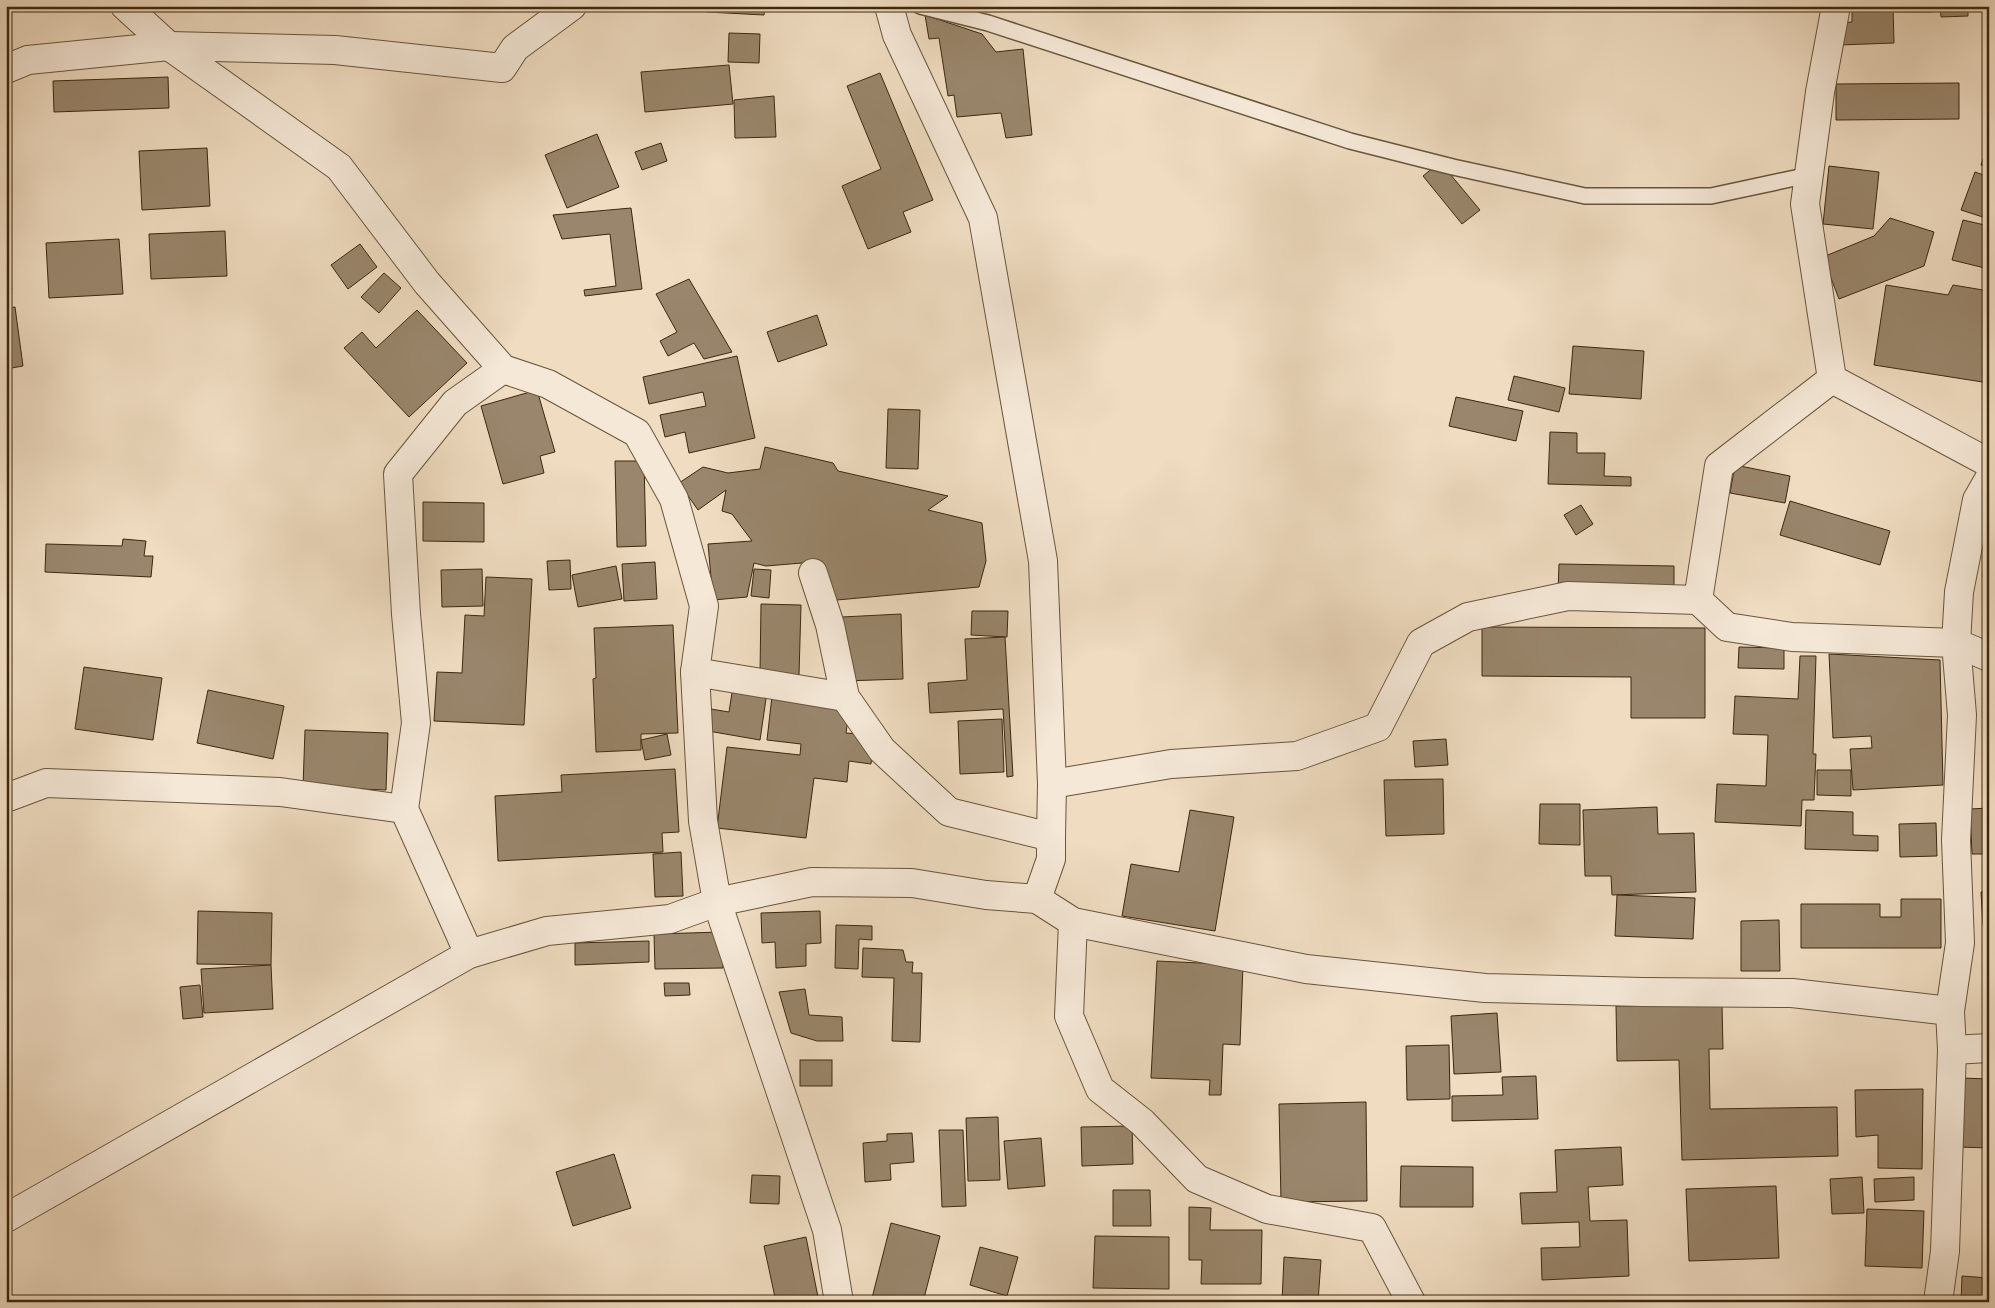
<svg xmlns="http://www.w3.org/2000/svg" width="1995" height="1308" font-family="'EB Garamond',serif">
	<rect width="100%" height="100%" fill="#efdcc1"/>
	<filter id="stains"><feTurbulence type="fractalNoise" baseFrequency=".004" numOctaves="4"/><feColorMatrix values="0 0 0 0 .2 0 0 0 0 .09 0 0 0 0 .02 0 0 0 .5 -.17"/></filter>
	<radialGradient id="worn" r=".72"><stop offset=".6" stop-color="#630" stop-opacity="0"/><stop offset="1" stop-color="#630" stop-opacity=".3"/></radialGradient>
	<!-- building -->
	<g fill="#99866c" stroke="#3c280f">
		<polygon points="707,6 765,6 764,15 707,12"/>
		<polygon points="1852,6 1893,6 1894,43 1839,45 1839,23 1852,22"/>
		<rect x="1896" y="6" width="36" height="6"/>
		<polygon points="1940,6 1968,6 1968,16 1941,17"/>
		<polygon points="925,15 982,34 996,52 1023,49 1032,135 1006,138 1001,113 957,117 954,95 948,96 939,38 929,39"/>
		<polygon points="729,33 760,34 759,63 728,62"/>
		<polygon points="729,65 733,104 645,112 641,72"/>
		<polygon points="880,73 933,200 903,212 911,232 868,249 842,186 881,169 847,86"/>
		<polygon points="168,77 169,108 54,112 53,81"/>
		<polygon points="1959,83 1959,119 1836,120 1836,84"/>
		<polygon points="774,96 776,137 735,138 734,100"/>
		<polygon points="597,134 619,187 567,208 545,155"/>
		<polygon points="1989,142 1989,167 1981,165"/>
		<polygon points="661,143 667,161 642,170 635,152"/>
		<polygon points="207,148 210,206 142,210 139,151"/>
		<polygon points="1440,162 1480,210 1462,224 1423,176"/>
		<polygon points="1829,166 1879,172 1873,229 1823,224"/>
		<polygon points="1975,172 1989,177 1989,219 1961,210"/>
		<polygon points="631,208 642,289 585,296 584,290 616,286 610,234 562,239 553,215"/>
		<polygon points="1890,218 1934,232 1924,266 1839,299 1823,257 1874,236"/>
		<polygon points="1963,220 1989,226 1989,269 1952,260"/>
		<polygon points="225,231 227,276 151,279 149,234"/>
		<polygon points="119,239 123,294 49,298 46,243"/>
		<polygon points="360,244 377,267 348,289 331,265"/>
		<polygon points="9,273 12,289 6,290 6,274"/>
		<polygon points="384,273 401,288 379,313 361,297"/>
		<polygon points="689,279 732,352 704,359 694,343 668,356 660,341 677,332 656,294"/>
		<polygon points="1886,285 1948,295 1953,285 1989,291 1989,383 1874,365"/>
		<polygon points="15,307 23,366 6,369 6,308"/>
		<polygon points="417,310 467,363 409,417 344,348 362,332 376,348"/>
		<polygon points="817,315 827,345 778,362 767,332"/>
		<polygon points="1573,346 1644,351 1641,399 1569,394"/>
		<polygon points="737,356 755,438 689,453 685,432 665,437 660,415 706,406 703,392 649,404 643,377"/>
		<polygon points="1514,376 1565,388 1559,412 1508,400"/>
		<polygon points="537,390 555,452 540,456 544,473 503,484 481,406"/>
		<polygon points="1456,397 1523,411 1516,441 1449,426"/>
		<polygon points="888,409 920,410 918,469 886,468"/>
		<polygon points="1550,432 1577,433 1577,453 1605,453 1604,476 1631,477 1631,486 1548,484"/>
		<polygon points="765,447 833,463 838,471 948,496 928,510 982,523 986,561 979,587 826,601 814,562 766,566 754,563 747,597 713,600 708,544 752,541 732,514 722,511 726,490 698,510 679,483 703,467 728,473 760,469"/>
		<polygon points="615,461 644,461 646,546 617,547"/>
		<polygon points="1735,465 1790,476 1785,503 1730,493"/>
		<polygon points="1790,501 1890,531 1880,565 1780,535"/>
		<polygon points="423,502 484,503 484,542 423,541"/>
		<polygon points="1581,505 1593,524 1576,535 1564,515"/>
		<polygon points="123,539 146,541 144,556 153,556 151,577 45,572 46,544 122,546"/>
		<polygon points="1985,552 1989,553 1989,578 1983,577"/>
		<polygon points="570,560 571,589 549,590 547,561"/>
		<polygon points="655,562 657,599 624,601 622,564"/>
		<polygon points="1559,564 1674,566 1674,594 1558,592"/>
		<polygon points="616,566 622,599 578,607 572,575"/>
		<polygon points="482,569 483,606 442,607 441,570"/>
		<polygon points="754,569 771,570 769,598 751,596"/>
		<polygon points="486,577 532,579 524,725 434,721 437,672 462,673 465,615 484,616"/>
		<polygon points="761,604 801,605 799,675 760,673"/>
		<polygon points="972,611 1008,611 1007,637 971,635"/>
		<polygon points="901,614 903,679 844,681 842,617"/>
		<polygon points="673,625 678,733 641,734 641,750 596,752 593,679 596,678 594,628"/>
		<polygon points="1482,627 1705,628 1705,718 1631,718 1631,677 1482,676"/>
		<polygon points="1005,637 1013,776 1007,777 1003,709 930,713 928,683 967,680 965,639"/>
		<polygon points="1739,647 1784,648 1784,669 1738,668"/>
		<polygon points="1829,654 1940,660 1943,785 1853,790 1850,749 1872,748 1871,736 1833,738"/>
		<polygon points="1800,656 1816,656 1813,754 1816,754 1814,800 1802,800 1801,826 1715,822 1717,784 1766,786 1768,735 1733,734 1735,696 1798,699"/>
		<polygon points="84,667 162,678 153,740 75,729"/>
		<polygon points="734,680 768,685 760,740 708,731 711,709 729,712"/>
		<polygon points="208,690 284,706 273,759 197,743"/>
		<polygon points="772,696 850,704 846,733 874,735 871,764 849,761 847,782 814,778 806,838 717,828 727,747 800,755 801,744 767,740"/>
		<polygon points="1002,719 1004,772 960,774 958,721"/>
		<polygon points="305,730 388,733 386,790 303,787"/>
		<polygon points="667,734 671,755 645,760 641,740"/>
		<polygon points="1446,739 1448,765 1415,767 1413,741"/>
		<polygon points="675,769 679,832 662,833 663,852 498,861 495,796 562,792 561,775"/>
		<polygon points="1817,770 1851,770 1851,796 1817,795"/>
		<polygon points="1443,779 1444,834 1386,836 1384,780"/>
		<polygon points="1540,804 1580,804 1580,845 1539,844"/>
		<polygon points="1657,807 1658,834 1694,833 1696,892 1612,895 1611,876 1585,876 1583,810"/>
		<polygon points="1989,808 1989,854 1972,854 1970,809"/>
		<polygon points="1190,810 1234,817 1215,931 1122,916 1131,864 1179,872"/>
		<polygon points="1806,810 1853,812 1853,835 1878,836 1878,851 1805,849"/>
		<polygon points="1936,823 1937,856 1900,857 1899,824"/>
		<polygon points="681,852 683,896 655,897 653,854"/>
		<polygon points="1981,892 1989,892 1989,926 1983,926"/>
		<polygon points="1617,895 1695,898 1693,939 1615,936"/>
		<polygon points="1901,899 1941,899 1941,948 1801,948 1801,904 1880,904 1880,917 1901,917"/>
		<polygon points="198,911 272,913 271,965 197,964"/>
		<polygon points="820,911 821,943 806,944 806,966 776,968 775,942 762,943 761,913"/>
		<polygon points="1779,920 1780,971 1741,971 1741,921"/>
		<polygon points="836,925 872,926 872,940 859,939 858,969 835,968"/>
		<polygon points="722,932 723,968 655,969 654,934"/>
		<polygon points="649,941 649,962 575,965 575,943"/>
		<polygon points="863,948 903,950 906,962 913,962 912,973 922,973 920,1042 892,1041 894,978 862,977"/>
		<polygon points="1157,961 1243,965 1240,1045 1223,1044 1221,1095 1209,1095 1210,1080 1151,1078"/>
		<polygon points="271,965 273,1009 204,1013 201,969"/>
		<polygon points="664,983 689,983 690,995 665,996"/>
		<polygon points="200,985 203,1017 183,1019 180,987"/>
		<polygon points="805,989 809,1015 842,1017 843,1041 817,1041 791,1033 779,992"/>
		<polygon points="1722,1004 1723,1049 1709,1049 1710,1109 1837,1107 1838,1156 1682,1160 1679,1060 1617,1061 1616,1006"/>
		<polygon points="1497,1013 1501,1072 1454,1074 1451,1016"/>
		<polygon points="1449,1045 1450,1099 1407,1100 1406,1046"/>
		<rect x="800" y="1060" width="32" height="26"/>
		<polygon points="1536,1076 1538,1119 1452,1121 1452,1096 1503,1095 1502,1077"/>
		<polygon points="1962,1078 1989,1079 1989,1148 1959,1147"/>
		<polygon points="1923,1089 1922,1169 1878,1168 1878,1135 1856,1137 1855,1090"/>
		<polygon points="1366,1102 1367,1201 1281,1202 1279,1104"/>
		<polygon points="998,1117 1000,1180 968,1181 966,1118"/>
		<polygon points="1132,1126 1133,1164 1082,1166 1081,1127"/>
		<polygon points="939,1130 963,1130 966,1206 942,1207"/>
		<polygon points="912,1133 914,1162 890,1164 891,1180 865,1182 863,1143 887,1141 887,1134"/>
		<polygon points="1041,1138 1045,1186 1008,1189 1004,1141"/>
		<polygon points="1621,1147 1623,1185 1588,1187 1590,1221 1627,1220 1629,1276 1542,1280 1541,1248 1580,1247 1579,1222 1522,1224 1520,1193 1557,1192 1555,1150"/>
		<polygon points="614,1154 631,1208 573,1226 556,1172"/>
		<polygon points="1401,1166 1473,1167 1473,1207 1400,1207"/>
		<polygon points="752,1175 780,1176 779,1204 750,1203"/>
		<polygon points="1862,1177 1864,1213 1832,1214 1830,1179"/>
		<polygon points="1914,1177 1914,1200 1875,1202 1874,1179"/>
		<polygon points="1776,1186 1779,1258 1689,1261 1686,1189"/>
		<polygon points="1113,1190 1150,1190 1151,1226 1113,1226"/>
		<polygon points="1189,1207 1211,1208 1210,1230 1262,1230 1261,1284 1201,1284 1202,1260 1189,1260"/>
		<polygon points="1867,1209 1924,1211 1922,1268 1865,1266"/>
		<polygon points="891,1223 940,1236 923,1302 871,1302"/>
		<polygon points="1095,1236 1169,1237 1169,1289 1093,1288"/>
		<polygon points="806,1237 819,1302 776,1302 764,1246"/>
		<polygon points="980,1247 1018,1257 1007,1296 970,1285"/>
		<polygon points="1284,1257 1321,1260 1318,1302 1282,1302"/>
		<polygon points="1962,1276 1989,1278 1989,1302 1961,1302"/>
		<rect x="1035" y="1299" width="50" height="3"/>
	</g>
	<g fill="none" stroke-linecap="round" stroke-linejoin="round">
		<!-- lane casing -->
		<g stroke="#69553c" stroke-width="18">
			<polyline id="lane" points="920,6 988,23 1350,141 1453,167 1585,196 1711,196 1809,175"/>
		</g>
		<!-- street casing -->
		<g stroke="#69553c" stroke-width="30">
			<g id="street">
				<polyline points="125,6 169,46 339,167 427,283 503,369 548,384 637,433 674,499 704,606 695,672 703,821 717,902 827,1230 839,1302"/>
				<polyline points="1836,6 1820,92 1805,204 1832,379 1989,463"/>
				<polyline points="6,69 28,60 169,46 335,50 502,68 515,48 572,6"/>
				<polyline points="813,573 830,625 845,697 882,750 949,812 1051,837"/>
				<polyline points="1698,600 1727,627 1792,637 1956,643 1989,657"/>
				<polyline points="695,672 845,697"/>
				<polyline points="1052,784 1171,764 1297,756 1378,727 1421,643 1468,617 1568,596 1698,600 1719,466 1832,379"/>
				<polyline points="6,798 46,783 280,792 404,809"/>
				<polyline points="1037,899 1073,922 1306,969 1485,988 1642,992 1792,993 1950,1011"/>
				<polyline points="1073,922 1069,1016 1100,1089 1142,1122 1197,1179 1267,1209 1372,1228 1411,1302"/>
				<polyline points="469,954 404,809 416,723 406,614 398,474 455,403 503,369"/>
				<polyline points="1952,1050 1989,1048"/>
				<polyline points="6,1218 469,954 547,931 670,919 717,902 812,882 912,883 986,895 1037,899 1051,859 1051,837 1052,784 1043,561 983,218 897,35 889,6"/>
				<polyline points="1938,1302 1945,1251 1952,1050 1950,1011 1960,943 1956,840 1962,715 1956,643 1959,592 1977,500 1989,479"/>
			</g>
		</g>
		<!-- lane -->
		<use href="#lane" stroke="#f5e8d7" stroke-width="15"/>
		<!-- street -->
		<use href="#street" stroke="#f5e8d7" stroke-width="28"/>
	</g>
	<!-- margin -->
	<rect width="1995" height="1308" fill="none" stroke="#efdcc1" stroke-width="25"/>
	<rect x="8" y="8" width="1980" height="1293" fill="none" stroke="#3c280f" stroke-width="2.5"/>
	<rect x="12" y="12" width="1970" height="1283" fill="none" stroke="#3c280f"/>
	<rect width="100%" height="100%" filter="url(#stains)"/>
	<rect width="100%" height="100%" fill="url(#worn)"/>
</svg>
